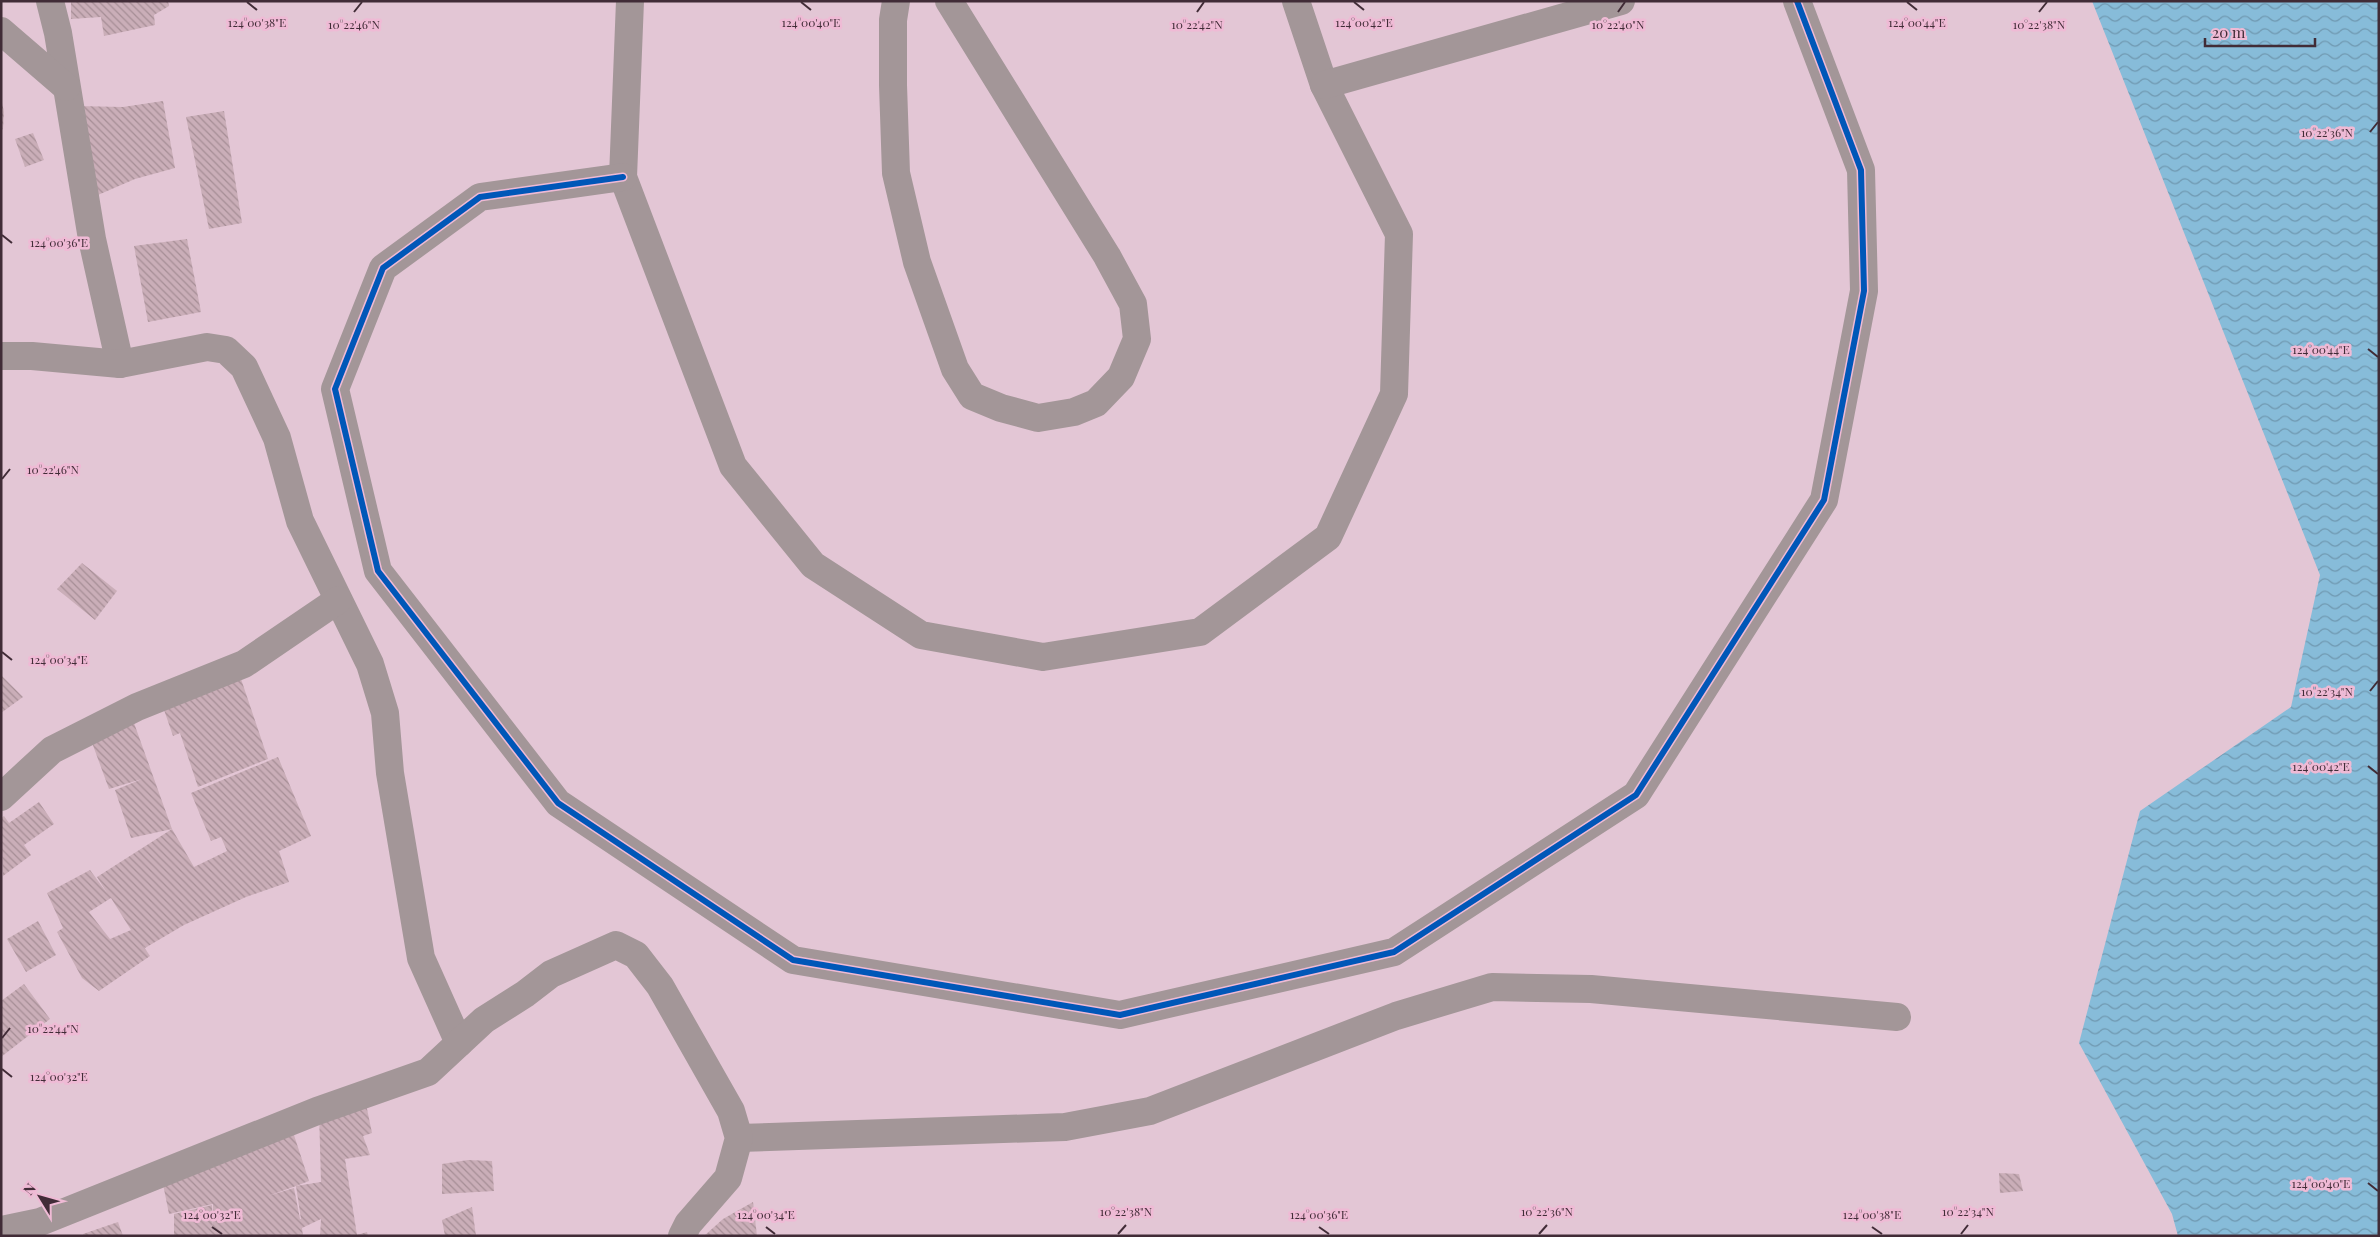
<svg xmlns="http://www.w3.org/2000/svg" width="2380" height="1237" font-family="'Playfair Display',serif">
	<defs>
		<pattern id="water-waves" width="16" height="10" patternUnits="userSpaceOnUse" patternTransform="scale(1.25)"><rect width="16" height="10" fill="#87bcd9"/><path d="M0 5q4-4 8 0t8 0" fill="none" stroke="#7099b1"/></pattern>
		<pattern id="building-back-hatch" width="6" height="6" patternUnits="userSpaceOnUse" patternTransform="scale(1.25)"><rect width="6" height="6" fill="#caaeb8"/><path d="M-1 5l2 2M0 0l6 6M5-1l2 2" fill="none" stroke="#a68e96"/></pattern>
	</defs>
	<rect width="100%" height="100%" fill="#e3c6d5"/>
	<!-- water -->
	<polygon fill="url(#water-waves)" points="2092,1 2379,1 2379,1236 2178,1236 2172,1214 2079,1043 2140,811 2291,707 2320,575"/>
	<!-- building -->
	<g fill="url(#building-back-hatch)" fill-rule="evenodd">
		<polygon points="71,1 168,1 169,6 154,15 155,25 104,36 101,17 71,19"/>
		<polygon points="163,101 175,168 135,179 91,198 77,106 123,107"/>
		<polygon points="2,103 4,112 3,129 1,130"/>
		<polygon points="224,111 242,223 209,229 186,117"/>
		<polygon points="33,133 44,160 25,167 15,139"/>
		<polygon points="187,239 201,312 148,322 134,246"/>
		<polygon points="82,563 117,591 95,620 57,589"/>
		<polygon points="1,675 23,697 1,713"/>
		<polygon points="240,676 268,759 198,787 180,733 173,736 162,704"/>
		<polygon points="134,723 172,829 131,838 115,790 142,779 109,789 91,740"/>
		<path d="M 278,757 L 311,836 L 279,851 L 289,882 L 246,897 L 184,925 L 145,948 L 142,944 L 150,956 L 99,991 L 82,978 L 57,932 L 63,928 L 47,893 L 90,870 L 107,893 L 97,877 L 172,829 L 194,867 L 227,851 L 221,837 L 211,841 L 191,793 ZM 111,898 L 131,930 L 110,939 L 89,912 Z"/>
		<polygon points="39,802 54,824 24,845 31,855 3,876 1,818 4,816 9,823"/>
		<polygon points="38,921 56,955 26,972 7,939"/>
		<polygon points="24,984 50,1019 1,1057 1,1001"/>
		<path d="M 366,1104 L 372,1133 L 363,1136 L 370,1155 L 345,1159 L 357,1235 L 367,1232 L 368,1236 L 320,1236 L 321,1219 L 302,1228 L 303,1236 L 174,1236 L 174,1214 L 212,1205 L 213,1229 L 213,1204 L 169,1214 L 161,1174 L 292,1129 L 309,1181 L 296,1186 L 321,1182 L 319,1113 ZM 296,1186 L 301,1219 L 300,1219 L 294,1188 L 268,1196 Z"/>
		<polygon points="468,1160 492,1161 494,1191 442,1194 442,1164"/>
		<polygon points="1999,1173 2019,1174 2023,1191 2000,1193"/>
		<polygon points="753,1202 757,1236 704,1236 723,1219"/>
		<polygon points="472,1207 476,1236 445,1236 442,1220"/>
		<polygon points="118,1222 123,1236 84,1236 83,1234"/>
	</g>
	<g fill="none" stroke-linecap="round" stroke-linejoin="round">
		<!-- minor -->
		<g stroke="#a39698" stroke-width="28">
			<polyline points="50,1 58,33 92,239 120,364"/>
			<polyline points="630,1 623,177 733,466 813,565 921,635 1043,657 1200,632 1328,537 1394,394 1399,234 1324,85 1296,1"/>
			<polyline points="896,1 893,20 893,85 896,173 917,262 955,369 972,396 1001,408 1038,418 1074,412 1096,403 1121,377 1137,339 1133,304 1107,256 949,1"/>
			<polyline points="1,31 66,87"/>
			<polyline points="1324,85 1621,1"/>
			<polyline points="623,177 480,197 383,268 335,389 378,571 558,803 793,960 1120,1015 1394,952 1636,795 1824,500 1864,291 1861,170 1797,1"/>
			<polyline points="1,356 32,356 120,364 207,347 226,350 244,367 277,438 300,521 370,664 385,713 390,773 421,958 459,1043"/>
			<polyline points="1,797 52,750 137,707 244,664 338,600"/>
			<polyline points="739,1138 1065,1127 1150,1111 1396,1016 1492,987 1591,989 1897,1017"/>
			<polyline points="1,1230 40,1222 317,1111 428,1072 484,1020 525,994 551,974 616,945 636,955 660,986 731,1111 739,1138 728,1178 688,1224 682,1236"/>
		</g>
		<!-- cycleway casing -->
		<g stroke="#efbad5" stroke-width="9">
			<polyline id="cycleway" points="623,177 480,197 383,268 335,389 378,571 558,803 793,960 1120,1015 1394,952 1636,795 1824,500 1864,291 1861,170 1797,1"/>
		</g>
		<!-- cycleway -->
		<use href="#cycleway" stroke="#0057b8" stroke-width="6"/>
	</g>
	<!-- ticks -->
	<path fill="none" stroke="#412c37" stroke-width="2" d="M 247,2 L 257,10M 801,2 L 811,10M 1354,2 L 1364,10M 1907,2 L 1917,10M 354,12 L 362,2M 1197,12 L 1204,2M 1618,12 L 1625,2M 2039,12 L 2047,2M 2370,132 L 2378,122M 2,235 L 12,243M 2368,349 L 2378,357M 2,479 L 10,469M 2,652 L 12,660M 2370,691 L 2378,681M 2368,766 L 2378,774M 2,1038 L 10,1028M 2,1069 L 12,1077M 2368,1183 L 2378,1191M 212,1227 L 222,1234M 766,1227 L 775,1234M 1319,1227 L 1329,1234M 1872,1227 L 1882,1234M 1118,1234 L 1126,1225M 1539,1234 L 1547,1225M 1961,1234 L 1968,1225"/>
	<g font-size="12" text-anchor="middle" fill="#412c37" stroke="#efbad5" stroke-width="5" stroke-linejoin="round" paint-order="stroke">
		<text x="257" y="27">124°00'38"E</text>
		<text x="811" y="27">124°00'40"E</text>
		<text x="1364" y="27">124°00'42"E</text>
		<text x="1917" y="27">124°00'44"E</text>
		<text x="2039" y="29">10°22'38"N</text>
		<text x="354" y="29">10°22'46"N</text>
		<text x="1197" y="29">10°22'42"N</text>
		<text x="1618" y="29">10°22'40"N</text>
		<text x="2327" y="137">10°22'36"N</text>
		<text x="59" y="247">124°00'36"E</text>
		<text x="2321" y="354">124°00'44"E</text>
		<text x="53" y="474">10°22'46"N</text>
		<text x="59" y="664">124°00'34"E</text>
		<text x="2327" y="696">10°22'34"N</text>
		<text x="2321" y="771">124°00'42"E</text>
		<text x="53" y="1033">10°22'44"N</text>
		<text x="59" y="1081">124°00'32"E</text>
		<text x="2321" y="1188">124°00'40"E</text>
		<text x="1126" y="1216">10°22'38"N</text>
		<text x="1547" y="1216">10°22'36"N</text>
		<text x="1968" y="1216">10°22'34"N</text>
		<text x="212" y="1219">124°00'32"E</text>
		<text x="766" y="1219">124°00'34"E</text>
		<text x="1319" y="1219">124°00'36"E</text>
		<text x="1872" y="1219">124°00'38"E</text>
	</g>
	<!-- border -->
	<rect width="2380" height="1237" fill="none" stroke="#412c37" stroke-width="5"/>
	<!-- north arrow -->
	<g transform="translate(40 1197) rotate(307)" stroke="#efbad5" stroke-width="4" paint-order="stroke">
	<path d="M0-4L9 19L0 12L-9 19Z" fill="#412c37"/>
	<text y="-8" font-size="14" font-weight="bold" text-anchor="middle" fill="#412c37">N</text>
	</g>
	<!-- scale -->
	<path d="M2205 38v8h110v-8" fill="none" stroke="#412c37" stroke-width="2.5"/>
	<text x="2212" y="38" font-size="15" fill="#412c37" stroke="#efbad5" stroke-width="4" paint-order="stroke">20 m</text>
</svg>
